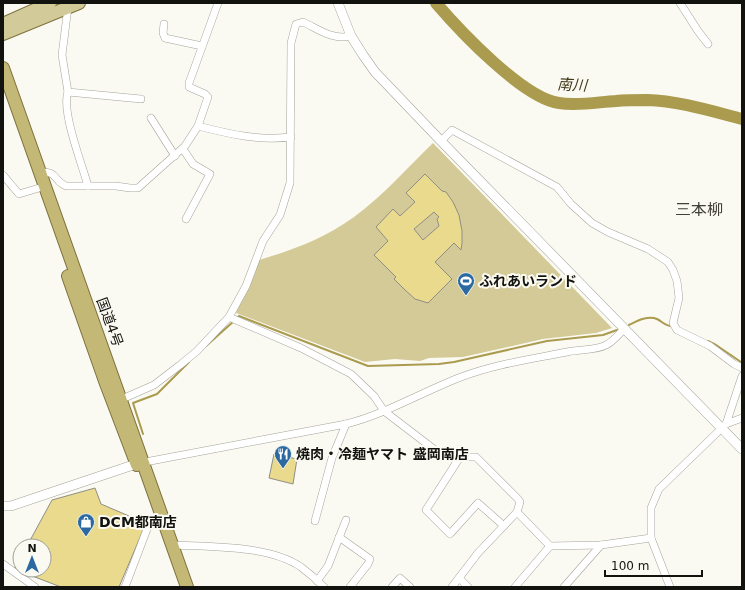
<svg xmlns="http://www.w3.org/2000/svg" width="745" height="590" font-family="'DejaVu Sans','Noto Sans JP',sans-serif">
	<rect width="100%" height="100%" fill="#fbfaf2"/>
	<!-- green -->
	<path fill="#d4ca97" d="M 433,143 L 612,328 L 596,333 L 543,339 L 463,357 L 429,358 L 420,361 L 395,359 L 365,362 L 236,313 L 259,260 C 293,250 325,238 354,217 C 383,196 407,168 433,143 Z"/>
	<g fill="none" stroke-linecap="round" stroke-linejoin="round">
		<!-- stream -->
		<g stroke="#aa9b4f" stroke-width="2">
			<polyline points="237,318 239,316 368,366 439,364 454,362 547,341 603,335 617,330"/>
			<path d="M 629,325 C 637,321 648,315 657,319 C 663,322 665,326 672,326"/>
			<polyline points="708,341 716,345 741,362"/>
			<polyline points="206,346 234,321"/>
			<polyline points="143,434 133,403 157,394 189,362"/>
		</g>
		<!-- river -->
		<path stroke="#aa9b4f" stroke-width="12" d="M 436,3 C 460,31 523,98 559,103 C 578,106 598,102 616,101 C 626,100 637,100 647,100 C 679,101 711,111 742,119"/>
	</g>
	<!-- building -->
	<g fill="#e9da8d" stroke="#8f8e86" fill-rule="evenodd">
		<path d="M 425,174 L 442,191 L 446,192 L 453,202 L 459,215 L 462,231 L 462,243 L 461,250 L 454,243 L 435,262 L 452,279 L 428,303 L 415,299 L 404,289 L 394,279 L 396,277 L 374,255 L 388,241 L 376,227 L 393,209 L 400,216 L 415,202 L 406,193 ZM 434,212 L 439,217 L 437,219 L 439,226 L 423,240 L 414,229 Z"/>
		<polygon points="274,454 297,459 293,484 269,478"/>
		<polygon points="95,488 101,504 143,522 144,528 119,587 61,587 14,569 20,559 20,570 44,570 44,546 27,546 52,500"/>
	</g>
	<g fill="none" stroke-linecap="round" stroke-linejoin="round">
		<!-- minor casing -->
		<g stroke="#a4a39b" stroke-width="8">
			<g id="minor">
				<polyline points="680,3 698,31 708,44"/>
				<polyline points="68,7 62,55 68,92 141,99"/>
				<polyline points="164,24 163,33 165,38 202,46"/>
				<path d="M 68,92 C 61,111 82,164 88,186"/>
				<polyline points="151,118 175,156"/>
				<polyline points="198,126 208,97 205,94 189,87 189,83 218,3"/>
				<polyline points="441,141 452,130 557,187 571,204 592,223 608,232 648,249 668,262 673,270 677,281 679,298 673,323 677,330 710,346 734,364 742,368"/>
				<polyline points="183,149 193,164 210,174 186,219"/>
				<path d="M 39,172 C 59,171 53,181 66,186 L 116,186 L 130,188 L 138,188 L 185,146 L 198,126 C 229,134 259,141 291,137"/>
				<polyline points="3,175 19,194 39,188"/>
				<polyline points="229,317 301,348 351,374 374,396 384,411 439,453 450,457 476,457 518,499 520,502 517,512 478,553 452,587"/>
				<path d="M 122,399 L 154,385 L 180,365 L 197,351 L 229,317 L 246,286 L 263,241 L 280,215 L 290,183 L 291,43 L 296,24 L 303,22 C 320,30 332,40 351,36"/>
				<polyline points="726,424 742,376"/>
				<polyline points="460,457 426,510 450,534 478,503 504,526"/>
				<path d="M 140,463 L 346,424 C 386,414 422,392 461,377 C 495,364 532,359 567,352 C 579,349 595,351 606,345 C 613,342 619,334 624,329"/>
				<polyline points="517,512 550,546 601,545 651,538"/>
				<polyline points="315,521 332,458 346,424"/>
				<polyline points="339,537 370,559 368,564 350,587"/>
				<path d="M 173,545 C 211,547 269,545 301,567 C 309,573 317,580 324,587"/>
				<polyline points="3,564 35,587"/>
				<polyline points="459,578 468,587"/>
				<polyline points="317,581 328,566 346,520"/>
				<polyline points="125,587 149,524 156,521"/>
				<polyline points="392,587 400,578 410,587"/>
				<polyline points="515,587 550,546"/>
				<polyline points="564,587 601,545"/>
				<polyline points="670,587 651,538 651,508 659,489 726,424 742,418"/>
			</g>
		</g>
		<!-- tertiary casing -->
		<g stroke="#a4a39b" stroke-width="10">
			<g id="tertiary">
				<polyline points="338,3 351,36 363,55 375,72 441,141 742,449"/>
				<polyline points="3,506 11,506 136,464"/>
			</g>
		</g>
		<!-- primary casing -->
		<g stroke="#7d723c" stroke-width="14">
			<g id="primary">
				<polyline points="3,24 50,3"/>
				<polyline points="3,34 79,3"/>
			</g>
		</g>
		<!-- trunk casing -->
		<g stroke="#7d723c" stroke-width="14">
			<g id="trunk">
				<polyline points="3,68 187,587"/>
				<polyline points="68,276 105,381 137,465"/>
			</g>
		</g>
		<!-- minor -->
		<use href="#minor" stroke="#fff" stroke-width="7"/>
		<!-- tertiary -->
		<use href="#tertiary" stroke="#fff" stroke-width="9"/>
		<!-- primary -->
		<use href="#primary" stroke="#d3ca99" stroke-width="12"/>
		<!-- trunk -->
		<use href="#trunk" stroke="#c4b877" stroke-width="12"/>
	</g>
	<!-- icons -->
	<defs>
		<g id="stadium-pin" transform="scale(0.9)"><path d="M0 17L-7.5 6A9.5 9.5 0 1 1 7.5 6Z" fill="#2b69a0" stroke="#fbfaf2"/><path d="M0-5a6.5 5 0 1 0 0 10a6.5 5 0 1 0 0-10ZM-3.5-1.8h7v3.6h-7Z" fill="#fff"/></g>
		<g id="restaurant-pin" transform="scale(0.9)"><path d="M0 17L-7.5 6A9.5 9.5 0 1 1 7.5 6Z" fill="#2b69a0" stroke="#fbfaf2"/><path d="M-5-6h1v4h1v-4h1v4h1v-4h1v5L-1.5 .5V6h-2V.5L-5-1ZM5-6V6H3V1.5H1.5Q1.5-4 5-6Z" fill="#fff"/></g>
		<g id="shop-pin" transform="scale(0.9)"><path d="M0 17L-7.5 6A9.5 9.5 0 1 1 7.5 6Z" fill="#2b69a0" stroke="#fbfaf2"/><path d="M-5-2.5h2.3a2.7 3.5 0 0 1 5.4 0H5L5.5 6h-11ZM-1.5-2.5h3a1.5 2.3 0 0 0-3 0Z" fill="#fff"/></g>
	</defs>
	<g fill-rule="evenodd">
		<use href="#stadium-pin" x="466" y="281"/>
		<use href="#restaurant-pin" x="283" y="454"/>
		<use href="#shop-pin" x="86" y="522"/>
	</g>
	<g text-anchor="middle" stroke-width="4" stroke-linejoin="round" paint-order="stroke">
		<!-- poi labels -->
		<g font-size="14" font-weight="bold" fill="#12120f" stroke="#fbfaf2" text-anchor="start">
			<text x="479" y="286">ふれあいランド</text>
			<text x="296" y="459">焼肉・冷麺ヤマト 盛岡南店</text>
			<text x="99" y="527">DCM都南店</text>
		</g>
		<!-- street labels -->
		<g font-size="14" fill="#12120f" stroke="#fbfaf2">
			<text transform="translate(110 322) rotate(70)" y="5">国道4号</text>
		</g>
		<!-- water labels -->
		<g font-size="15" font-style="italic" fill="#413a19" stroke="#fbfaf2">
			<text transform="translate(572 85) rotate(3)" y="5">南川</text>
		</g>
		<!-- quarter labels -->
		<g font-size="16" fill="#42403a" stroke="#fbfaf2">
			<text x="699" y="215">三本柳</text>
		</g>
	</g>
	<!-- border -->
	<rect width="745" height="590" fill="none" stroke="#12120f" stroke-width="8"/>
	<!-- north arrow -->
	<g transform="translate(32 558)"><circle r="19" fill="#fbfaf2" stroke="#9e9d97"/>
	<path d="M0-3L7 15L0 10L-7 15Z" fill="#2b69a0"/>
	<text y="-6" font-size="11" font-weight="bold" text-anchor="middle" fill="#12120f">N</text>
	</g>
	<!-- scale -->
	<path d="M605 570v6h97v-6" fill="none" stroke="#12120f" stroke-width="2"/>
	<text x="611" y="570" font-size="12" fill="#12120f" stroke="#fbfaf2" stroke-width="3" paint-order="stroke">100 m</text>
</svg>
